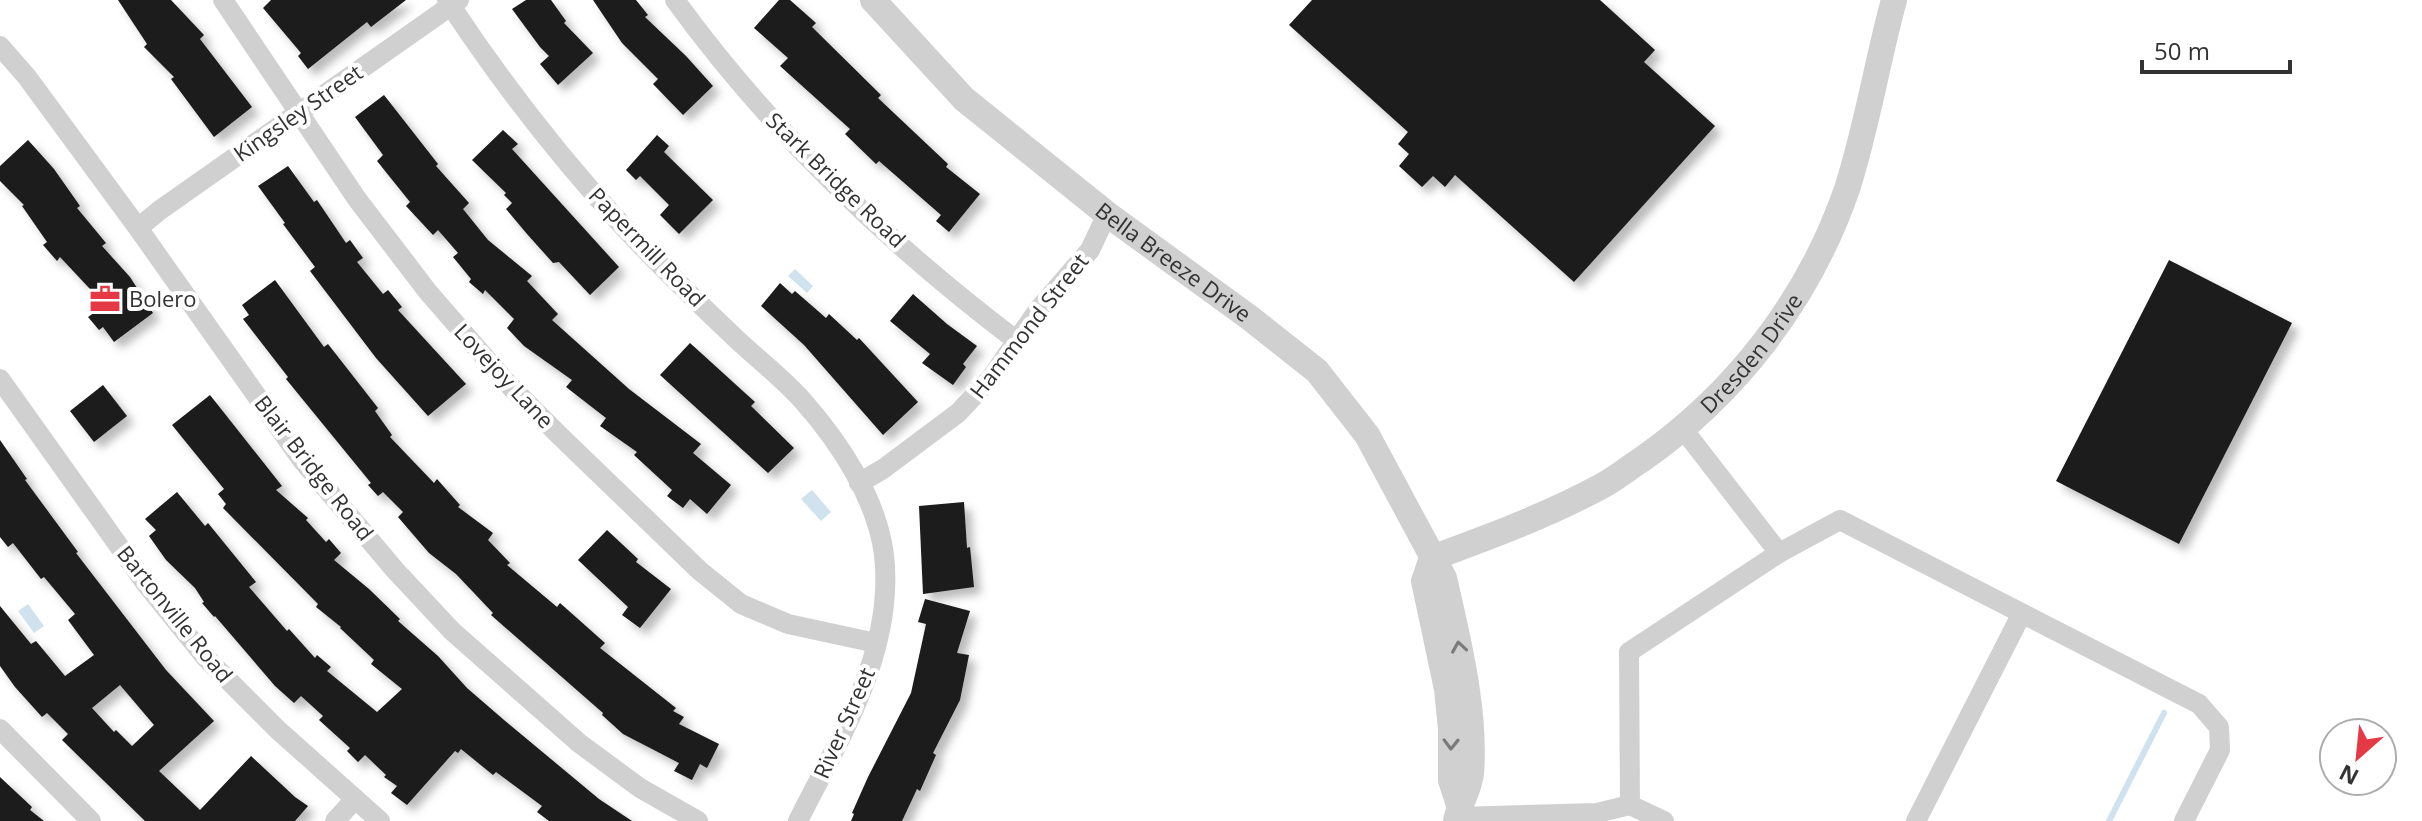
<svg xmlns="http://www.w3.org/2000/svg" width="2422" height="821" font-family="'Open Sans',sans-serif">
	<defs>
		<filter id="shadow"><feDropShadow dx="7" dy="7" stdDeviation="4" flood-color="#0004"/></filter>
	</defs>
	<rect width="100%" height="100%" fill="#fff"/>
	<!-- water -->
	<g fill="#cfe2ee">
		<polygon points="795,269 813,286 807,293 788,276"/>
		<polygon points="812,490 831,512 821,521 801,499"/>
		<polygon points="28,604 44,626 34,633 18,611"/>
	</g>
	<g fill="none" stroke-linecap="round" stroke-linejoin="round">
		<!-- stream -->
		<polyline stroke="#cfe2ee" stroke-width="6" points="2109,821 2164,713"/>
	</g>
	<!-- building -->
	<g fill="#1a1a1a" fill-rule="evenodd" filter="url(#shadow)">
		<polygon points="118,0 171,0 204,35 200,39 252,107 214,137 171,79 174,77 144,47 147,44"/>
		<polygon points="271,0 406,0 371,27 367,22 308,69 298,56 301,53 263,8"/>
		<polygon points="526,0 551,0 566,21 564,23 593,53 558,85 540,64 549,56 540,47 512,9"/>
		<polygon points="593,0 636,0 648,15 645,17 686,56 713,86 683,115 653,84 658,79 622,43"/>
		<polygon points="779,0 790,0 816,23 812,27 881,95 878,98 948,164 946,167 980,194 949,232 936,221 941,215 879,161 876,164 845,134 850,129 780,66 788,58 754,28"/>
		<polygon points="1312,0 1600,0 1655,50 1644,62 1715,126 1574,282 1455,175 1445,187 1433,176 1422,187 1399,166 1409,154 1398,144 1408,132 1289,25"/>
		<polygon points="384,95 438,164 436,166 469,203 463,209 488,240 532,276 527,281 558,314 552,320 629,389 701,444 693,453 731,485 707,514 690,499 683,508 667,496 672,490 634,455 637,452 600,426 606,418 566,387 572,380 524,346 507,328 514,319 485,290 483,294 469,282 471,279 453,257 458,253 438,230 433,235 406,206 410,202 377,161 383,155 355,117"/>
		<polygon points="503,130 518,144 512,149 619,267 590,295 559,262 553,263 527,234 506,209 512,203 504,195 506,193 472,160"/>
		<polygon points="657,135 669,146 664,152 713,200 679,234 660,215 669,205 640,176 636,180 626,170"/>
		<polygon points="28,140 54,169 80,206 77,208 106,243 102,246 130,277 153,313 114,342 103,327 99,330 88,317 105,305 60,257 57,261 43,245 47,242 22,206 24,205 0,181 0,166"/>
		<polygon points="288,166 314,202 317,200 346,243 350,240 363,258 357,262 383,294 388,290 402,307 398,310 466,384 428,416 376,358 310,271 315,267 283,224 285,223 258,186"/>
		<polygon points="2169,260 2292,323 2179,544 2056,481"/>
		<polygon points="275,280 324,347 328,344 378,408 375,411 392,435 390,437 434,483 437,479 460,505 458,507 493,533 488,540 510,563 507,565 557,607 560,603 605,643 600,648 676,708 673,711 684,717 679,724 719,744 707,768 700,764 692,780 674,771 679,763 623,734 602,715 603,713 491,615 493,613 456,574 429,553 398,517 403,512 383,492 378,496 368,485 371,483 286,379 288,377 243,319 249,315 242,305"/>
		<polygon points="780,283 792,294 795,291 826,318 829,314 857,340 859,338 918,402 883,435 804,345 761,306"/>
		<polygon points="913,294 947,324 977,346 963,364 966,367 953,385 922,363 930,354 890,321"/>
		<polygon points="690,343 755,402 751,406 794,448 768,473 660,375"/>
		<polygon points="103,385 127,416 94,442 70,411"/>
		<polygon points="210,395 282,486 276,490 308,518 306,520 326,542 329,539 341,553 334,560 369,589 400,619 398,621 438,656 467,688 504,720 599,799 632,821 549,821 537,812 542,806 496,772 493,775 461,749 458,753 455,751 407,805 391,793 397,786 384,777 386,775 365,755 358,762 347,751 350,748 319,720 323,716 301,696 294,703 275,686 215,616 214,617 202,603 204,602 195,588 166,560 149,536 156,530 145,519 177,492 205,526 208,523 256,582 249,587 287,631 289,629 315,658 317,655 331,667 327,671 377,712 402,689 371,664 374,660 340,628 341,627 316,607 318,604 223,508 226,504 218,494 224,489 172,425"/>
		<path d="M 0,440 L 27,479 L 25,480 L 78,552 L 76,553 L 166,670 L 214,721 L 159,771 L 200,810 L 251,756 L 295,797 L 308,806 L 295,821 L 145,821 L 62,740 L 68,734 L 47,713 L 42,717 L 15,687 L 0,666 L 0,606 L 31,644 L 36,641 L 65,676 L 94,655 L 68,620 L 75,614 L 44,577 L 41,579 L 13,543 L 8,547 L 0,537 ZM 120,685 L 154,725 L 132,746 L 116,730 L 114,732 L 92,708 Z"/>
		<polygon points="964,502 967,548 970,547 974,587 923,594 919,506"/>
		<polygon points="607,530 638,559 636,562 671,589 640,628 622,615 628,607 578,560"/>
		<polygon points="925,599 970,611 957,653 969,655 960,700 933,753 936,755 920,791 917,789 902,821 851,821 854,814 852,813 868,777 911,693 926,624 918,622"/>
		<polygon points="0,777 32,807 30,810 44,821 0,821"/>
	</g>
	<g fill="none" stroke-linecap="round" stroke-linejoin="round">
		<!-- minor -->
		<g stroke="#d0d0d0" stroke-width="20">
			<polyline points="223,0 357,199 428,292 509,385 560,436 700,571 741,604 788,624 876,643"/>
			<path d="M 447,0 C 499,79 557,154 621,224 C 655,261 692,297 728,331 C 752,355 781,376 803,401 C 840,443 877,499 884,555 C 895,651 839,739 798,821"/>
			<path d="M 675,0 C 769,130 889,244 1017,341"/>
			<polyline points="0,46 27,77 138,228 302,460 395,570 452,631 579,743 640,788 698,821"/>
			<polyline points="138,228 160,210 459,0"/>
			<polyline points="0,379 146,584 206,658 278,730 380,821"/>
			<polyline points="1683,429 1779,553"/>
			<polyline points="859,483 883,469 958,413 991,378 1038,310 1090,250 1107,214"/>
			<polyline points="0,729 91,821"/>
			<polyline points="1630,805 1629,652 1779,553 1840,520 2199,704 2219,727 2220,750 2184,821"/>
			<polyline points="1457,817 1597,813 1630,805 1664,821"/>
			<polyline points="335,821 355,799"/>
			<polyline points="1916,821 2021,615"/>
		</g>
		<!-- tertiary -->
		<g stroke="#d0d0d0" stroke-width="26">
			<path id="s1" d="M 873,0 L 964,99 L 1107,214 L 1250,318 L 1317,371 L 1367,435 L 1444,578 C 1458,639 1476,711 1471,774 C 1469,790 1459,805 1456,821"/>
			<path id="s2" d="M 1432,558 C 1489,537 1546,516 1600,487 C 1614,480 1627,469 1641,460 C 1736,394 1809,299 1847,189 C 1867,127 1877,62 1894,0"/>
			<polyline points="1432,558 1424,581 1447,689 1451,729 1451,780 1459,805"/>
		</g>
	</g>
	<!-- one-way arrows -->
	<defs><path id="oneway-chevron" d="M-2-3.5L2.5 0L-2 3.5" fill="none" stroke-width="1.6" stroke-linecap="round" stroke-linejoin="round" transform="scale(2)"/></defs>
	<g stroke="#7a7a7a">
		<use href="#oneway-chevron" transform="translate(1459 647) rotate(-99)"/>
		<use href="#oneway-chevron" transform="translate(1451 744) rotate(91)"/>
	</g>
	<!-- icons -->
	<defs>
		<g id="office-bare" transform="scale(2.4)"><path d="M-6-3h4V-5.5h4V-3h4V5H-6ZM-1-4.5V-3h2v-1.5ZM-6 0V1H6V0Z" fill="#e63946" stroke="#fff" stroke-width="2.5" paint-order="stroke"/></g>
	</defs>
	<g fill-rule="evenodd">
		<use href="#office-bare" x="105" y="299"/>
	</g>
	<g text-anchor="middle" stroke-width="8" stroke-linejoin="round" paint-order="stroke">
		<!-- street labels -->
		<g font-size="22" fill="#333" stroke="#fff">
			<text transform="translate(298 113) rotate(-35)" y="8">Kingsley Street</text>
			<text transform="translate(836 180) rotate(44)" y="8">Stark Bridge Road</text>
			<text transform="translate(647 247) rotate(46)" y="8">Papermill Road</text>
			<text dy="8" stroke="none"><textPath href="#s1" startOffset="400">Bella Breeze Drive</textPath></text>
			<text transform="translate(1029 326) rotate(-52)" y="8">Hammond Street</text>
			<text dy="8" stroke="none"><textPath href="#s2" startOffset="386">Dresden Drive</textPath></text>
			<text transform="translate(504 376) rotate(47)" y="8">Lovejoy Lane</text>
			<text transform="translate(314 468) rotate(52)" y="8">Blair Bridge Road</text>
			<text transform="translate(175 614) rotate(51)" y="8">Bartonville Road</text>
			<text transform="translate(844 723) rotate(-66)" y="8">River Street</text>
		</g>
		<!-- poi labels -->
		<g font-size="22" fill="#333" stroke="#fff" text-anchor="start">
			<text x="129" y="307">Bolero</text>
		</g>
	</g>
	<!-- north arrow -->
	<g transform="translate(2358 757) rotate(207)"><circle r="38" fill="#ffffff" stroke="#adadad" stroke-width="2"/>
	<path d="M0-6L14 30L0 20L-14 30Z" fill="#e63946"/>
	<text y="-12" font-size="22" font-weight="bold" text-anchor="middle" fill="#333333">N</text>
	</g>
	<!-- scale -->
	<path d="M2142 60v12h148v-12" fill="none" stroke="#333333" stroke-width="4"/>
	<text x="2154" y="60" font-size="24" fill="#333333" stroke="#ffffff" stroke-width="6" paint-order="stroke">50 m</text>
</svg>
